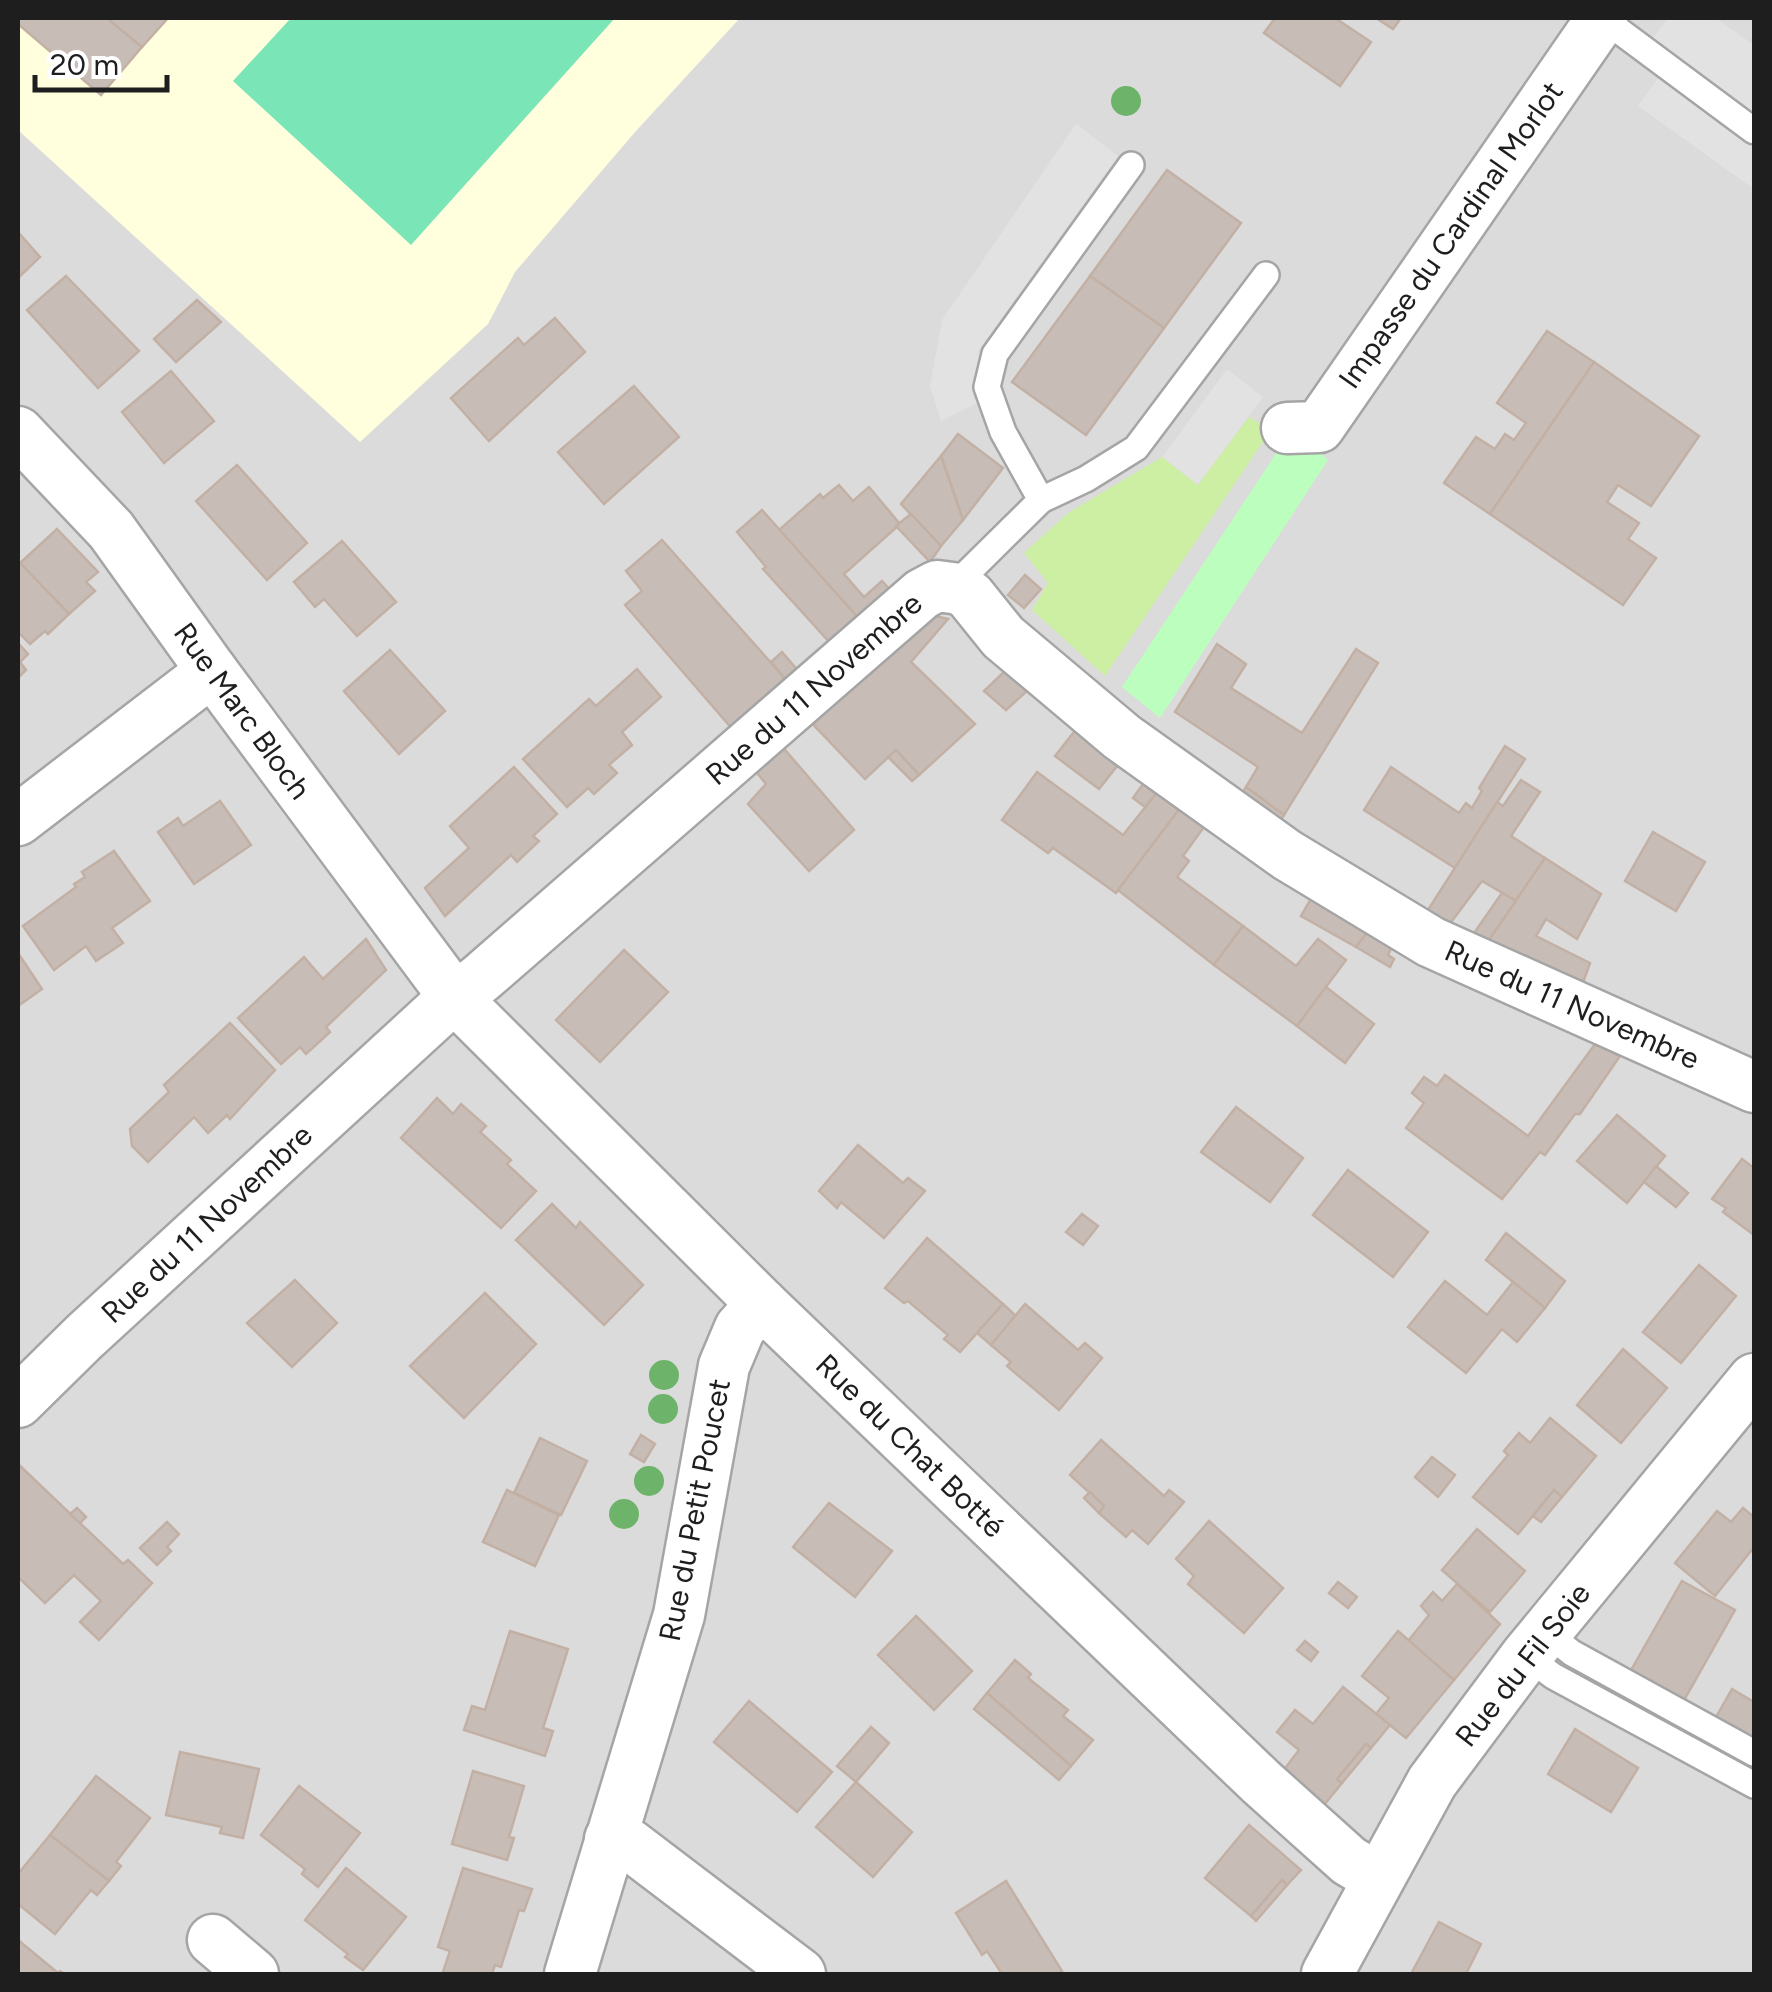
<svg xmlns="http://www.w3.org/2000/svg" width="1772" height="1992" font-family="Figtree,sans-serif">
	<rect width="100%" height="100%" fill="#f0ebe3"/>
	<!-- residential -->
	<rect fill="#dcdbdb" x="18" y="18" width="1736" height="1956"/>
	<!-- education -->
	<polygon fill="#fffedd" points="18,18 740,18 636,131 515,272 488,324 360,442 18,130"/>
	<!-- grass -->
	<polygon fill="#ccefa4" points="1249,417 1271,430 1105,676 1032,610 1048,583 1024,553 1068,513 1162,457 1198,484"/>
	<!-- park -->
	<polygon fill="#bcfebe" points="1293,428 1328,460 1160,718 1122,687"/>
	<!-- pitch -->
	<polygon fill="#7ae6b8" points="291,18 615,18 411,245 233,81"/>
	<!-- parking -->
	<g fill="#e2e2e2">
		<polygon points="1668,18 1715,18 1754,45 1754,189 1638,106 1675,54 1653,38"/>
		<polygon points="1076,124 1118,156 978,351 979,402 941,421 930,386 942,320"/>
		<polygon points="1227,369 1263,397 1198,485 1162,457"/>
	</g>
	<!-- building -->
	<g fill="#c8bdb6" stroke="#c3b0a4" stroke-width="2.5">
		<polygon points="18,18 107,18 142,47 101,95 18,24"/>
		<polygon points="107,18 168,18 142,47"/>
		<polygon points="1275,18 1335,18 1371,42 1340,86 1264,33"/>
		<polygon points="1376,18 1401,18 1393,29"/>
		<polygon points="1167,170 1241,223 1164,328 1090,276"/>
		<polygon points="18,232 40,257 18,278"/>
		<polygon points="66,276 139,351 98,388 27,310"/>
		<polygon points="1090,276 1164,328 1086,435 1012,382"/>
		<polygon points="197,300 221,322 176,362 154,339"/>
		<polygon points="555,318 585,352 489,441 451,398 518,338 524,345"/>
		<polygon points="1547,331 1594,362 1490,514 1444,483 1476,437 1495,449 1505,434 1514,440 1526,423 1497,403"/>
		<polygon points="1594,362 1699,436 1651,506 1618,485 1607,502 1639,523 1628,539 1656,558 1623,605 1490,514"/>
		<polygon points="171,371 214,421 164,463 122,412"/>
		<polygon points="634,386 679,437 604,504 558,452"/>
		<polygon points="958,434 1003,468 963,520 941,456"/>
		<polygon points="941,456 963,520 941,546 901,504"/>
		<polygon points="237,465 307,543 267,580 196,501"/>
		<polygon points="839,485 853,501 869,487 900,524 844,574 864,597 882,581 893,593 860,620 779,530 820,494 823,498"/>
		<polygon points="762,510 860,620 832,645 763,569 766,567 737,532"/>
		<polygon points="911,514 941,546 930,562 896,526"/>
		<polygon points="57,529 98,572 86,582 95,591 69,614 20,563"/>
		<polygon points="662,540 789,683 734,731 625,605 642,591 626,571"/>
		<polygon points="342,541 396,602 357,636 324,599 315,607 294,582"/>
		<polygon points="20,563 69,614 48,634 45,631 30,644 18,632 18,565"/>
		<polygon points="1025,575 1041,589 1024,608 1008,595"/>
		<polygon points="931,615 948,619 911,662 975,724 919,775 896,750 865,779 808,719"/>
		<polygon points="18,643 28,654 20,662 26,670 18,678"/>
		<polygon points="1217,644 1246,664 1231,688 1302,733 1356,649 1378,663 1284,815 1246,787 1258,767 1175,712"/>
		<polygon points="390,650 445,711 399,754 344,691"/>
		<polygon points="782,652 800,673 789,683 771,662"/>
		<polygon points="637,669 661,697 622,732 632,745 609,765 617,773 594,794 588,788 567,807 523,759 589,699 596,706"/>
		<polygon points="1006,670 1029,689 1006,710 984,691"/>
		<polygon points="1078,727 1121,761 1099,789 1055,756"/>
		<polygon points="780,744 854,830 809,871 748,804 766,784 753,768"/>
		<polygon points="1505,746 1525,759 1455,868 1364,810 1391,767 1459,813 1466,803 1472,808 1482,791 1479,788"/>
		<polygon points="896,750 919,775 912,781 888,757"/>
		<polygon points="514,767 557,814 533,836 539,841 517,862 511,855 445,916 425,888 469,848 450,826"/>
		<polygon points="1037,772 1123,835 1159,790 1181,807 1116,893 1053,848 1048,853 1002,820"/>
		<polygon points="1146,780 1159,790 1145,807 1133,798"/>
		<polygon points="1521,780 1540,792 1511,836 1545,858 1516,901 1482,881 1449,925 1426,913 1497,802 1503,806"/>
		<polygon points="1246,787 1284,815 1275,829 1235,804"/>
		<polygon points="220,801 251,845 194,884 158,832 178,818 183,826"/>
		<polygon points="1181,807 1206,824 1183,856 1189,861 1177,877 1243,926 1214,965 1118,890"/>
		<polygon points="1653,832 1705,862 1676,911 1625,881"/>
		<polygon points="114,851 150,901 112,928 123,943 96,961 86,946 54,970 23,926 76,887 74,884 85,877 82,872"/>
		<polygon points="1545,858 1601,894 1577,939 1546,919 1536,936 1590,963 1581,988 1488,941"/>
		<polygon points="1502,893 1516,901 1488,941 1472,936"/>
		<polygon points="1312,897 1370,929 1356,947 1301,916"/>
		<polygon points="1243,926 1296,966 1318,939 1346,960 1297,1026 1214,965"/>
		<polygon points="1370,929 1394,942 1388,955 1394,959 1390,967 1356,947"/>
		<polygon points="366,939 386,970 326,1027 330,1032 306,1054 300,1047 281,1064 238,1018 304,957 323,979"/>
		<polygon points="624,950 668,992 600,1062 556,1020"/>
		<polygon points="18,953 42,989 18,1006"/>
		<polygon points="1326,987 1374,1024 1345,1063 1297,1026"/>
		<polygon points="230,1023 275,1070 230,1119 227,1115 208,1133 194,1117 148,1162 132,1146 130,1129 169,1092 164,1085"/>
		<polygon points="1595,1044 1620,1056 1580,1114 1575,1114 1545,1155 1540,1152 1502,1199 1406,1128 1424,1103 1412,1093 1424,1077 1437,1086 1445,1075 1528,1136"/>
		<polygon points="437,1098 453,1114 461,1104 486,1126 480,1132 511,1160 507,1164 536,1191 501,1228 401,1138"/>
		<polygon points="1236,1107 1303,1158 1270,1202 1201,1152"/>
		<polygon points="1617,1115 1665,1156 1627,1203 1577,1161"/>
		<polygon points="858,1145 903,1183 908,1178 925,1191 884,1238 841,1202 837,1208 819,1191"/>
		<polygon points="1742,1159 1754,1168 1754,1235 1723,1212 1726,1208 1712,1199"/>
		<polygon points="1656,1166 1688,1193 1676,1207 1644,1182"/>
		<polygon points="1348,1170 1428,1232 1393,1277 1313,1215"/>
		<polygon points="552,1204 576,1228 580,1222 643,1285 604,1325 516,1240"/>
		<polygon points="1082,1214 1098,1226 1083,1245 1066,1232"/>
		<polygon points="1506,1233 1565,1281 1545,1308 1486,1260"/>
		<polygon points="927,1238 1003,1304 960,1352 944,1339 948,1335 908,1301 904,1303 885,1288"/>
		<polygon points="1699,1265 1736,1296 1681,1363 1643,1332"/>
		<polygon points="295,1280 337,1323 292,1367 247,1323"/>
		<polygon points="1445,1281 1487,1315 1513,1282 1545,1308 1517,1342 1502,1329 1466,1373 1408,1327"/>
		<polygon points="485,1293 536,1344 464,1418 410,1366"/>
		<polygon points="1003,1304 1016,1316 991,1345 977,1333"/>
		<polygon points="1025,1304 1078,1350 1085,1343 1102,1358 1059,1410 1007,1366 1011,1362 991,1345"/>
		<polygon points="1623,1349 1667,1388 1621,1443 1577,1405"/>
		<polygon points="1550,1418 1596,1456 1562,1497 1554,1490 1518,1534 1473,1497 1508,1455 1504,1451 1519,1433 1530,1443"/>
		<polygon points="641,1435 655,1444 644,1462 630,1454"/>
		<polygon points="540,1438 587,1461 561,1515 514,1493"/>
		<polygon points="1101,1440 1164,1496 1169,1490 1184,1502 1148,1544 1132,1530 1126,1537 1099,1513 1104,1506 1070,1475"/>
		<polygon points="1432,1457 1455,1475 1438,1497 1415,1477"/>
		<polygon points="18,1464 123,1564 128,1560 152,1583 99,1640 80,1622 101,1601 74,1575 45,1603 18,1577"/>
		<polygon points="507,1490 559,1515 535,1566 483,1542"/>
		<polygon points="1554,1490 1562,1497 1541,1522 1533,1516"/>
		<polygon points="1090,1492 1104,1506 1099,1513 1084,1498"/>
		<polygon points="829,1503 892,1551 855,1597 793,1547"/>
		<polygon points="77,1508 86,1517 80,1523 70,1514"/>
		<polygon points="1743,1508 1754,1517 1754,1547 1715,1596 1675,1563 1717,1511 1731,1522"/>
		<polygon points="1209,1521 1283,1588 1244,1633 1188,1584 1194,1576 1176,1559"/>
		<polygon points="167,1522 179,1534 167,1547 171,1551 157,1565 140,1548"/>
		<polygon points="1477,1529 1525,1571 1490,1612 1442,1570"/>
		<polygon points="1682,1581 1735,1610 1683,1702 1630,1672"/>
		<polygon points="1338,1582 1357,1597 1348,1608 1329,1593"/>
		<polygon points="1457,1584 1500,1624 1454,1680 1408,1641 1429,1615 1421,1606 1433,1592 1442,1601"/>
		<polygon points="916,1616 972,1671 934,1710 878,1655"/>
		<polygon points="510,1631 568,1649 543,1728 553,1731 545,1756 464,1730 472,1706 485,1710"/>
		<polygon points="1398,1631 1454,1680 1406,1738 1376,1714 1389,1698 1362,1676"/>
		<polygon points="1305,1641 1318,1652 1311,1661 1297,1650"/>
		<polygon points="1015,1660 1031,1674 1028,1678 1068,1710 1063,1716 1093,1740 1071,1766 987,1693"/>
		<polygon points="1343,1687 1390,1725 1371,1748 1366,1744 1337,1779 1342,1783 1324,1805 1283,1771 1299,1750 1277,1732 1295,1710 1313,1724"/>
		<polygon points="1732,1689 1754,1702 1754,1741 1715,1719"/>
		<polygon points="987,1693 1071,1766 1059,1780 974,1709"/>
		<polygon points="749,1701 832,1772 797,1812 714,1742"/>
		<polygon points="871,1727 889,1743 856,1782 837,1766"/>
		<polygon points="1575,1729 1638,1768 1611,1812 1548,1774"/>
		<polygon points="1366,1744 1371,1748 1342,1783 1337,1779"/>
		<polygon points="180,1752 259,1769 243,1838 220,1833 222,1827 166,1815"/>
		<polygon points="473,1771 524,1786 509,1837 514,1838 507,1860 452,1844"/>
		<polygon points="96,1776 150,1818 116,1862 121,1866 109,1881 50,1835"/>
		<polygon points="856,1782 912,1832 873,1877 816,1827"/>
		<polygon points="299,1786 360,1833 318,1887 302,1874 305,1869 261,1835"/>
		<polygon points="1249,1825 1301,1870 1287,1885 1282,1880 1251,1916 1205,1878"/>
		<polygon points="50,1835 109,1881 97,1895 91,1890 55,1934 18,1904 18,1874"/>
		<polygon points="346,1868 406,1917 363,1970 345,1957 348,1954 305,1920"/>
		<polygon points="463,1868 532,1889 524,1911 519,1910 501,1967 495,1965 492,1974 449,1974 443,1972 450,1951 438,1947"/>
		<polygon points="1282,1880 1287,1885 1256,1921 1251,1916"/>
		<polygon points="1006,1881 1062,1971 1057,1974 1002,1974 987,1951 982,1955 956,1913"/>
		<polygon points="1439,1922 1481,1944 1466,1974 1411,1974"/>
		<polygon points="18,1940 58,1973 60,1971 65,1974 18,1974"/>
	</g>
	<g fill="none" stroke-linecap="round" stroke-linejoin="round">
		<!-- lane casing -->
		<g stroke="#a5a5a5" stroke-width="30">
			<g id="lane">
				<polyline points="1602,18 1754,131"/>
				<polyline points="1041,500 1086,479 1136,448 1266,275"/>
				<polyline points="954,586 1041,500 1003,432 987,387 995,354 1131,165"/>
				<polyline points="1547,1633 1572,1653 1754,1753"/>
				<polyline points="1526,1656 1553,1676 1754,1785"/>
			</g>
		</g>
		<!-- street casing -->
		<g stroke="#a5a5a5" stroke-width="55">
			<g id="street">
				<polyline points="1287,428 1319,427 1602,18"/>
				<polyline points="18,432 111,530 212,671 455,998 762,1304 1261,1782 1349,1861 1378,1878"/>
				<polyline points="18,820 212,671"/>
				<polyline points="18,1402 84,1337 438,1012 481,978 922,594 937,586 960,589 970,596 1003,637 1122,737 1287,855 1431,942 1754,1087"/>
				<polyline points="610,1839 629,1844 800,1974"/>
				<polyline points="213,1940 253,1974"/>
				<polyline points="570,1974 679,1615 724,1366 740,1328 762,1304"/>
				<polyline points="1327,1974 1432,1782 1526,1656 1754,1379"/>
			</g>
		</g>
		<!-- lane -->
		<use href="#lane" stroke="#fff" stroke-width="25"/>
		<!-- street -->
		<use href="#street" stroke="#fff" stroke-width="50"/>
	</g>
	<!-- trees -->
	<g fill="#6db36a">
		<circle cx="1126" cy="101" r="15"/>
		<circle cx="664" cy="1375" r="15"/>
		<circle cx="663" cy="1409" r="15"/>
		<circle cx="649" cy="1481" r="15"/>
		<circle cx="624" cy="1514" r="15"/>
	</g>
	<g text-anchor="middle" stroke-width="9" stroke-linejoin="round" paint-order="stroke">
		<!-- street labels -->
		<g font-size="30" fill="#1e1e1e" stroke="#fff">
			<text transform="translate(1451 235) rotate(-55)" y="10">Impasse du Cardinal Morlot</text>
			<text transform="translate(814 689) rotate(-41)" y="10">Rue du 11 Novembre</text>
			<text transform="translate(242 711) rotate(54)" y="10">Rue Marc Bloch</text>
			<text transform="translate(1572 1005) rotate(24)" y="10">Rue du 11 Novembre</text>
			<text transform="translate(207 1224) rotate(-43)" y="10">Rue du 11 Novembre</text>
			<text transform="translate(910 1446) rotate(44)" y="10">Rue du Chat Botté</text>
			<text transform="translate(695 1510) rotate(-79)" y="10">Rue du Petit Poucet</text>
			<text transform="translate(1523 1665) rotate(-52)" y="10">Rue du Fil Soie</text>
		</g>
	</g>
	<!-- border -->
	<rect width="1772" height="1992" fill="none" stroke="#1e1e1e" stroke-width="40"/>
	<!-- scale -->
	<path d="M35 75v15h132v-15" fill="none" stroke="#1e1e1e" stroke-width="5"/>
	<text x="50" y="75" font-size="30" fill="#1e1e1e" stroke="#ffffff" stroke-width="8" paint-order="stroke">20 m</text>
</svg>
